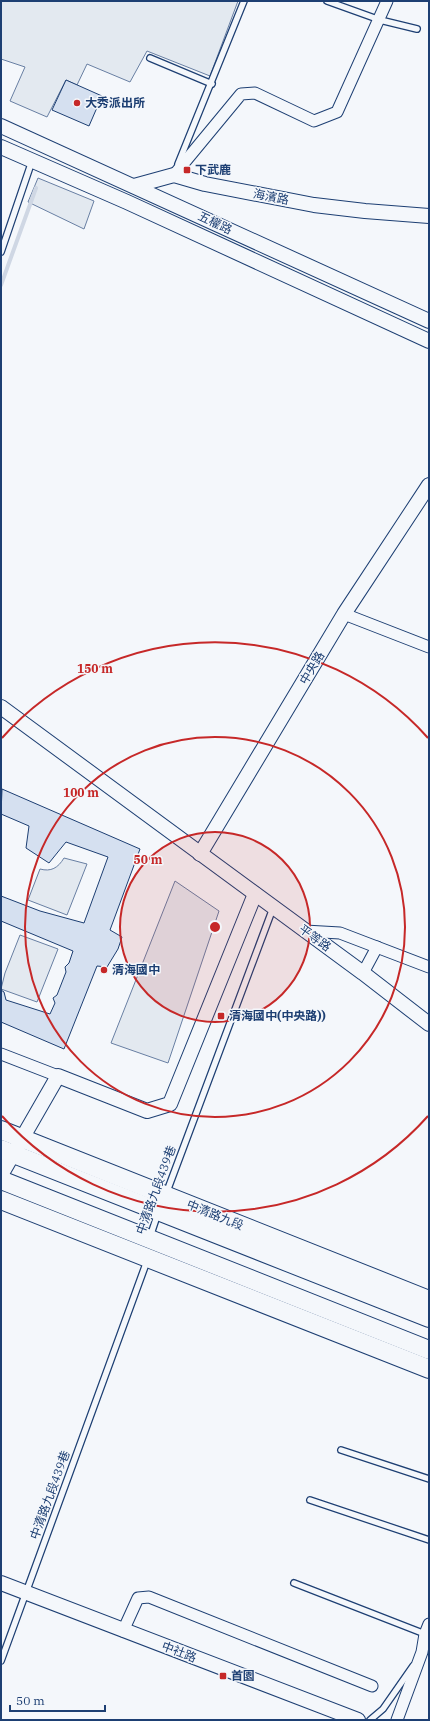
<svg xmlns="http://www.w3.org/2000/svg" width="430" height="1721" font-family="'IBM Plex Serif','Noto Sans TC',serif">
	<rect width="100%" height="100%" fill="#f4f7fb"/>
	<!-- green -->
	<g fill="#e3e9f0" stroke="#687fa3">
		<polygon points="1,1 238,1 210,76 147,51 130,82 87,64 77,85 66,80 47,117 10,101 25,67 1,59"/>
		<polygon points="38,178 94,201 84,229 28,202"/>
		<path d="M 64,858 L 87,864 L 67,915 L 28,900 L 40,869 C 51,872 58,868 64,858 Z"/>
		<polygon points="175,881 219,911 168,1063 111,1043"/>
		<polygon points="20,935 58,949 37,1002 1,989 5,973"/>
	</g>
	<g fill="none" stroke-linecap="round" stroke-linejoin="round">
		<!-- stream -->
		<polyline stroke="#cfd7e4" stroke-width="4" points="1,285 36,188"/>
	</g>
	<!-- building -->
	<g fill="#d5e0f0" stroke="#1d3f73">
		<polygon points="66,80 102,96 89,126 52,110"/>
		<polygon points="2,789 140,849 110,930 122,937 118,949 107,967 97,966 64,1049 1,1022 1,990 4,992 6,1000 50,1014 55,1003 53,998 57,995 66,972 65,967 69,963 73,951 1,921 1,896 40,911 84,923 108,857 66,842 49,863 26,848 29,826 1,814"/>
	</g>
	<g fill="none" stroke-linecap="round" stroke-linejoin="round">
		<!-- service casing -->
		<g stroke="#1d3f73" stroke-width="8">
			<g id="service">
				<polyline points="327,1 380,20 417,29"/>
				<polyline points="150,58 212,84"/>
				<polyline points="178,164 244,1"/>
				<polyline points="1,252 32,161"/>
				<polyline points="166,1194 273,908"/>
				<polyline points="150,1237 158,1213"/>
				<polyline points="341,1450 429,1479"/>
				<polyline points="310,1500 429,1540"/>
				<polyline points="294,1583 425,1634"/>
				<polyline points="1,1661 147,1261"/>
				<polyline points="370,1720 383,1709 413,1666"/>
			</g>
		</g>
		<!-- minor casing -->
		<g stroke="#1d3f73" stroke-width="13">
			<g id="minor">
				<polyline points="174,175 241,94 255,93 314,121 337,112 387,1"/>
				<polyline points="344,614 429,647"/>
				<polyline points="305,931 340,933 429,967"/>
				<polyline points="363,973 377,947"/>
				<polyline points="1,1054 58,1076"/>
				<polyline points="123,1631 138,1598 149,1597 372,1686"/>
				<polyline points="397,1720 422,1652 425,1634 429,1624"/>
			</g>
		</g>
		<!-- tertiary casing -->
		<g stroke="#1d3f73" stroke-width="16">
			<g id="tertiary">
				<polyline points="1,126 429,321"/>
				<polyline points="1,147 127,202 429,341"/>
				<polyline points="134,186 174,175 205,184 314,205 365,211 429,216"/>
				<polyline points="1,707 363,973 429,1024"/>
				<polyline points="200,854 344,614 429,485"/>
				<polyline points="1,1175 58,1076 147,1111 170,1104 255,894"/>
				<polyline points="1,1583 358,1720"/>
			</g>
		</g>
		<!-- primary casing -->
		<g stroke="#1d3f73" stroke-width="20">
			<g id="primary">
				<polyline points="1,1130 429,1300"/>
				<polyline points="1,1149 429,1318"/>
				<polyline points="1,1180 429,1350"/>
				<polyline points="1,1200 429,1369"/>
			</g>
		</g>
		<!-- service -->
		<use href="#service" stroke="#f4f7fb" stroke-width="5.5"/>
		<!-- minor -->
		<use href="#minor" stroke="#f4f7fb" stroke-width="11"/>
		<!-- tertiary -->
		<use href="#tertiary" stroke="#f4f7fb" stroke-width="14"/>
		<!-- primary -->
		<use href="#primary" stroke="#f4f7fb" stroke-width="18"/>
	</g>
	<!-- distance rings -->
	<circle cx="215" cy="927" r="95" fill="#c62828" fill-opacity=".12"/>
	<g fill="none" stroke="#c62828" stroke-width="2">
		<circle cx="215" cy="927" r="95"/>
		<circle cx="215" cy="927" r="190"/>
		<path d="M428 1116A285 285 0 0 1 2 1116M2 738A285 285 0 0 1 428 738"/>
	</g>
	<!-- markers -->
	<g fill="#c62828" stroke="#f4f7fb" stroke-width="1.5">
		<circle cx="77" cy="103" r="4"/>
		<rect x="183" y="166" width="8" height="8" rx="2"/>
		<circle cx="104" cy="970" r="4"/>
		<rect x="217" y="1012" width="8" height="8" rx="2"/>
		<rect x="219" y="1672" width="8" height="8" rx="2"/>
	</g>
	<g text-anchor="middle" stroke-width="3" stroke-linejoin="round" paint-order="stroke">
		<!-- poi labels -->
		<g font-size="12" font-weight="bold" fill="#1d3f73" stroke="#f4f7fb" text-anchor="start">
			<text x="85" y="107">大秀派出所</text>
			<text x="195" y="174">下武鹿</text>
			<text x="112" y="974">清海國中</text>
			<text x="229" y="1020">清海國中(中央路))</text>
			<text x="231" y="1680">首園</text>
		</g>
		<!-- street labels -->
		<g font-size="12" fill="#1d3f73" stroke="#f4f7fb">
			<text transform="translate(271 197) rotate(11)" y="4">海濱路</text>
			<text transform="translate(215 223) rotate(25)" y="4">五權路</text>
			<text transform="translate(312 668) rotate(-59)" y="4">中央路</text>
			<text transform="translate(315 938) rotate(36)" y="4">平等路</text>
			<text transform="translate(156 1190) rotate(-70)" y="4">中清路九段439巷</text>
			<text transform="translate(215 1215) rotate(22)" y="4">中清路九段</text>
			<text transform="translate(50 1495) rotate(-70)" y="4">中清路九段439巷</text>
			<text transform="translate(179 1652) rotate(21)" y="4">中社路</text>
		</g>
	</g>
	<circle cx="215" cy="927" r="6" fill="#c62828" stroke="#f4f7fb" stroke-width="2"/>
	<g font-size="12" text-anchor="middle" font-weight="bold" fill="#c62828" stroke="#f4f7fb" stroke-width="3" stroke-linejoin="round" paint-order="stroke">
		<text x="95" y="673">150 m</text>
		<text x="81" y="797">100 m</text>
		<text x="148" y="864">50 m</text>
	</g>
	<!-- border -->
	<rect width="430" height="1721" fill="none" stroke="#1d3f73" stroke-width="4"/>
	<!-- scale -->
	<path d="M10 1705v6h95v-6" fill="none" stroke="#1d3f73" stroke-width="2"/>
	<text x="16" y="1705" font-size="12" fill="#1d3f73" stroke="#f4f7fb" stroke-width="3" paint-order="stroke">50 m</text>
</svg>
